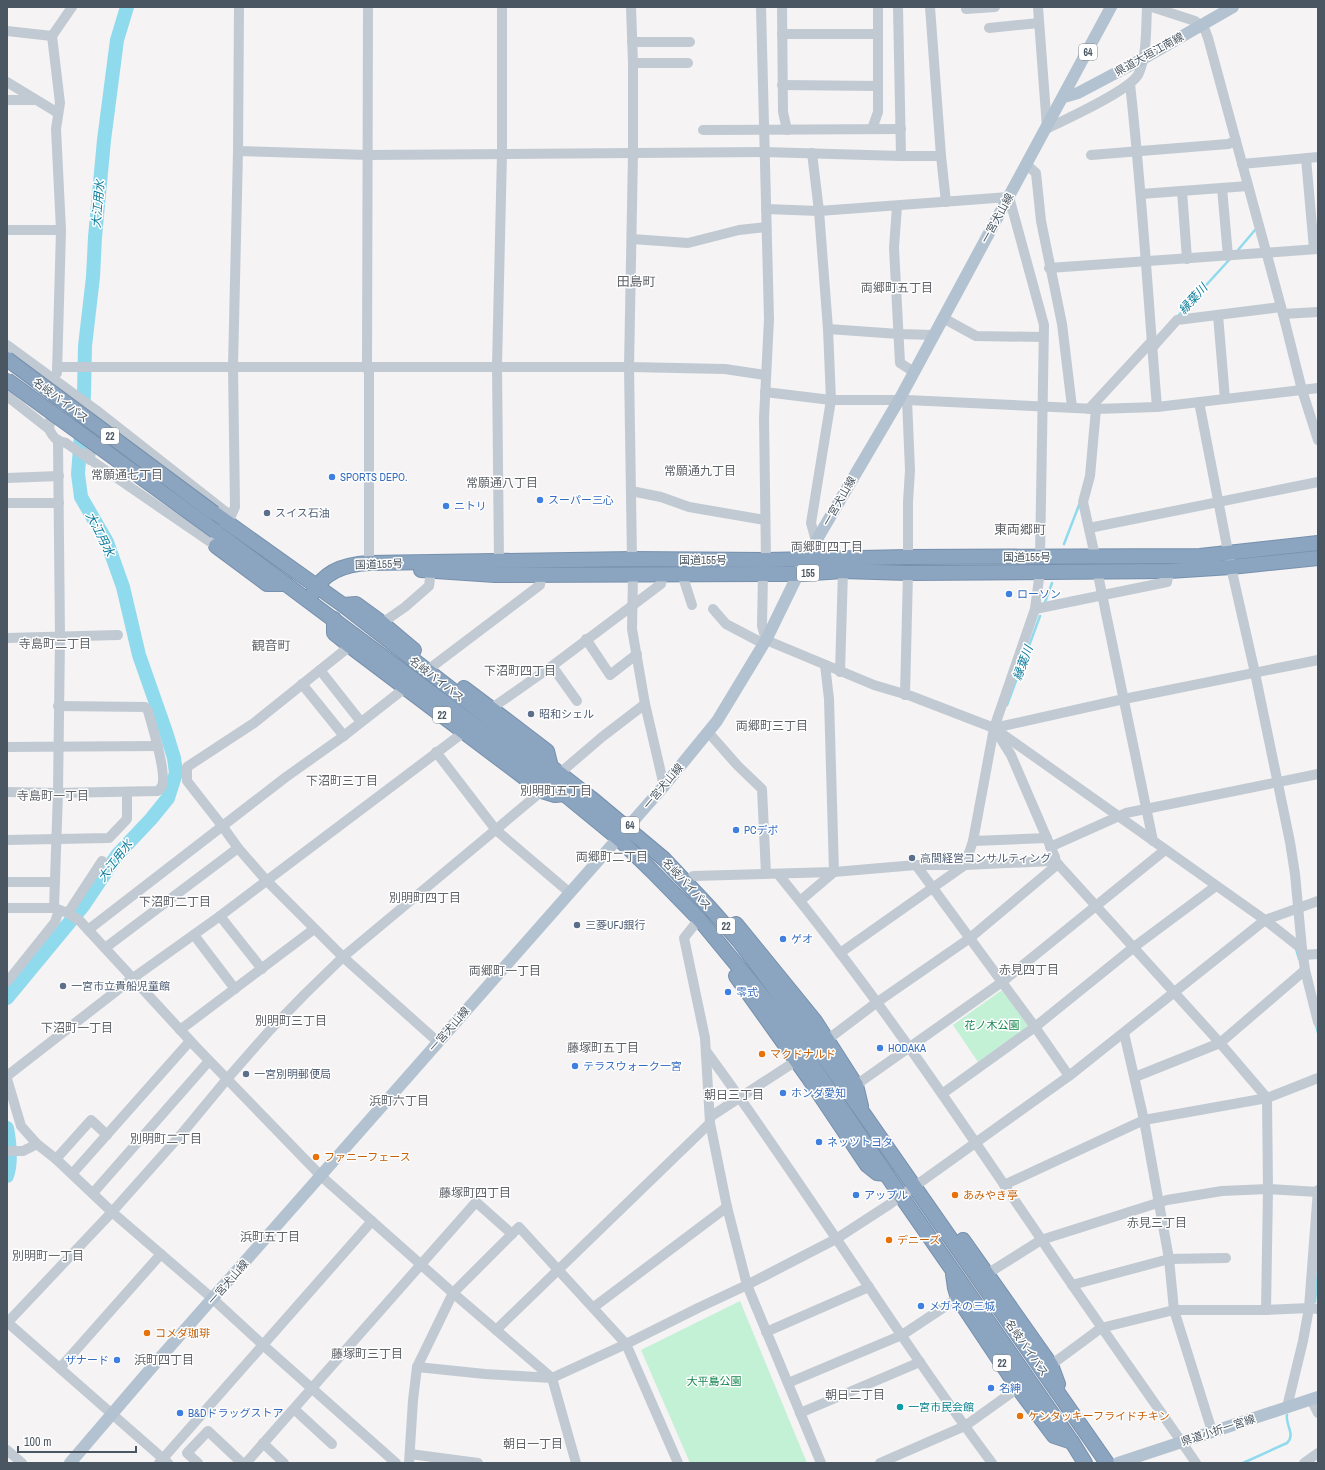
<svg xmlns="http://www.w3.org/2000/svg" width="1325" height="1470" font-family="'Archivo Narrow','Noto Sans JP',sans-serif">
	<rect width="100%" height="100%" fill="#f5f3f3"/>
	<!-- green -->
	<g fill="#c3f1d5">
		<polygon points="1002,990 1028,1026 978,1062 953,1025"/>
		<polygon points="740,1301 807,1463 690,1463 641,1350"/>
	</g>
	<g fill="none" stroke-linecap="round" stroke-linejoin="round">
		<!-- stream -->
		<g stroke="#90daee" stroke-width="2.5">
			<polyline points="1238,250 1255,230"/>
			<polyline points="1177,317 1230,259"/>
			<polyline points="1064,544 1079,505"/>
			<polyline points="1044,605 1052,583"/>
			<polyline points="1007,705 1040,616"/>
			<polyline points="1296,949 1299,959"/>
			<polyline points="1316,1025 1318,1033"/>
			<polyline points="1315,1302 1318,1269"/>
			<path d="M 1243,1463 L 1287,1443 C 1296,1434 1285,1425 1287,1415"/>
		</g>
		<!-- river -->
		<g stroke="#90daee" stroke-width="14">
			<polyline points="7,998 83,906 118,854 151,819 168,798 176,773 174,758 166,732 139,655 123,587 107,542 81,497 78,474 84,395 85,346 93,277 95,237 104,140 117,40 127,7"/>
			<path d="M 7,1128 C 10,1144 12,1161 7,1176"/>
		</g>
		<!-- highway casing -->
		<g stroke="#7690ad" stroke-width="16">
			<g id="highway">
				<polyline points="214,513 343,605 591,798 664,859 710,908 739,941 794,1014 1107,1463"/>
				<polyline points="215,531 540,774 618,838 652,871 699,919 779,1016 901,1196 1072,1442 1085,1463"/>
				<polyline points="216,546 267,584 286,584"/>
				<polyline points="421,570 495,575 798,574 843,571 908,573 1169,571 1231,567 1318,558"/>
				<path d="M 313,593 C 324,571 345,564 369,563 L 632,559 L 766,560 L 908,557 L 1200,556 L 1318,543"/>
				<polyline points="344,605 356,604 382,623 414,650"/>
				<polyline points="334,619 334,633 350,646 542,791 555,795 565,794"/>
				<polyline points="464,688 547,751 551,767"/>
				<polyline points="736,924 815,1021 856,1085 861,1106"/>
				<polyline points="736,976 808,1077 867,1165 877,1173 886,1174"/>
				<polyline points="963,1240 1051,1365 1058,1384"/>
				<polyline points="953,1274 955,1288 958,1298 1018,1388 1054,1436 1072,1442"/>
			</g>
		</g>
		<!-- minor -->
		<g stroke="#c1cad2" stroke-width="10">
			<polyline points="368,7 367,368 369,373 369,563"/>
			<polyline points="631,7 633,63 633,153 629,367 632,559"/>
			<polyline points="761,7 769,319 764,418 766,560"/>
			<polyline points="782,7 783,112 787,130"/>
			<polyline points="898,7 901,156"/>
			<polyline points="930,7 941,156"/>
			<polyline points="1038,7 1047,128"/>
			<polyline points="1152,7 1195,21 1205,30 1208,38 1283,314 1302,390 1318,440"/>
			<polyline points="966,9 995,7"/>
			<polyline points="989,28 1039,23"/>
			<polyline points="7,31 52,36"/>
			<polyline points="782,34 878,34"/>
			<polyline points="632,42 690,42"/>
			<polyline points="633,63 688,63"/>
			<polyline points="7,82 58,113"/>
			<path d="M 1130,84 C 1142,191 1148,299 1157,407"/>
			<polyline points="782,85 878,86"/>
			<polyline points="7,100 34,100"/>
			<polyline points="872,129 878,112 878,7"/>
			<path d="M 1046,129 C 1064,120 1132,90 1139,73 C 1147,55 1146,27 1147,7"/>
			<polyline points="703,130 901,129"/>
			<polyline points="238,151 368,155 764,152 901,156 941,156 946,202"/>
			<polyline points="812,153 819,211 828,329 831,400 811,523 816,541"/>
			<polyline points="1091,155 1228,144 1236,141"/>
			<polyline points="1306,158 1314,249"/>
			<polyline points="1242,164 1318,157"/>
			<polyline points="1027,165 1036,173 1041,221 1062,324 1072,407"/>
			<polyline points="1222,188 1228,256"/>
			<polyline points="1182,191 1187,259"/>
			<polyline points="1141,194 1248,186"/>
			<polyline points="897,206 894,248 900,363 914,372"/>
			<polyline points="766,209 819,211 1009,197 1044,325 1040,557"/>
			<polyline points="7,230 61,230"/>
			<polyline points="632,239 688,243 739,230 766,227"/>
			<polyline points="1049,268 1318,249"/>
			<polyline points="1283,314 1318,312"/>
			<polyline points="1218,315 1225,399"/>
			<polyline points="943,318 976,336 1043,337"/>
			<polyline points="828,329 899,334 934,335"/>
			<polyline points="7,345 96,410 231,516 235,507 233,367 238,151 239,7"/>
			<polyline points="1152,348 1177,320 1281,307"/>
			<polyline points="57,367 629,367 725,369 765,375"/>
			<polyline points="57,373 61,230 56,129 60,103 52,36 72,7"/>
			<polyline points="765,392 831,400 907,400 1096,409 1157,407 1318,388"/>
			<path d="M 7,396 L 49,429 C 53,437 56,441 66,443 L 216,546"/>
			<polyline points="907,400 910,470 908,502 908,557"/>
			<polyline points="1199,402 1231,567 1255,673 1290,842 1295,874 1302,949 1305,970 1318,1022"/>
			<polyline points="1089,409 1151,342"/>
			<polyline points="49,429 55,389"/>
			<polyline points="90,460 94,418"/>
			<polyline points="7,478 59,476"/>
			<polyline points="631,491 661,497 689,507 765,520"/>
			<polyline points="7,503 59,503"/>
			<polyline points="1089,528 1318,482"/>
			<polyline points="1095,556 1083,502 1090,476 1096,409"/>
			<polyline points="499,561 497,366 502,153 502,7"/>
			<polyline points="1097,570 1153,841"/>
			<polyline points="682,574 692,605"/>
			<polyline points="763,574 762,626 766,640 874,685 911,696 994,728 1265,920 1302,949"/>
			<polyline points="633,575 632,629 645,704 664,786"/>
			<polyline points="713,609 726,624 764,644"/>
			<polyline points="1035,609 1167,582 1169,571"/>
			<polyline points="382,623 405,607 429,586 431,571"/>
			<polyline points="7,638 118,635"/>
			<polyline points="586,639 610,675 637,654"/>
			<polyline points="350,646 254,723 187,767 187,781 223,827 238,848 266,880 343,957 438,1042"/>
			<polyline points="433,666 540,585 541,575"/>
			<polyline points="552,666 577,701"/>
			<polyline points="320,670 361,722"/>
			<polyline points="840,672 843,571"/>
			<polyline points="302,684 344,736"/>
			<polyline points="905,695 908,573"/>
			<polyline points="492,708 552,666 661,584 663,574"/>
			<polyline points="708,732 738,766 762,789 766,874"/>
			<polyline points="7,747 158,746"/>
			<polyline points="436,752 496,830 570,893"/>
			<polyline points="560,773 602,737 645,704"/>
			<path d="M 7,792 L 58,793 L 158,791 C 159,790 162,786 162,786 C 167,774 152,725 148,711 L 145,707 L 58,706"/>
			<polyline points="7,840 109,838 127,819 127,792"/>
			<polyline points="973,841 1047,838"/>
			<polyline points="1050,847 1126,813 1318,774"/>
			<polyline points="1056,863 1055,857 1011,755 994,728 1124,699 1318,660"/>
			<polyline points="916,865 1035,1027 1069,1076"/>
			<path d="M 778,874 C 873,990 957,1115 1041,1239 C 1091,1314 1145,1388 1196,1463"/>
			<polyline points="693,876 834,872 916,865 965,865 1053,861 1058,864 1220,1043 1267,1098 1268,1189 1266,1310"/>
			<polyline points="7,882 55,882"/>
			<polyline points="800,901 834,872 829,699 825,665"/>
			<polyline points="7,908 54,908 68,913 80,921 196,1047 321,1176 453,1293 552,1378 576,1463"/>
			<polyline points="54,908 58,793 60,637 58,442"/>
			<polyline points="68,913 102,861"/>
			<polyline points="220,916 262,969"/>
			<polyline points="699,919 684,938 705,1038 710,1123 727,1207 747,1285 821,1463"/>
			<polyline points="88,930 286,777 341,738 405,688"/>
			<polyline points="194,935 235,989"/>
			<polyline points="105,948 238,848"/>
			<polyline points="840,953 965,865 973,841 994,728 1035,609 1040,571"/>
			<polyline points="1303,955 1318,954"/>
			<polyline points="7,982 55,922 59,910"/>
			<polyline points="180,1030 314,929"/>
			<polyline points="1124,1033 1144,1120 1169,1259 1174,1310 1212,1431"/>
			<polyline points="827,1040 876,1003 970,938 1058,864"/>
			<path d="M 706,1051 C 805,1185 892,1329 992,1463"/>
			<polyline points="7,1076 133,978 220,916 464,732"/>
			<polyline points="1135,1077 1220,1043 1305,970"/>
			<polyline points="7,1079 21,1126 37,1144"/>
			<polyline points="856,1085 1002,982 1165,850"/>
			<polyline points="942,1094 1035,1027 1134,947 1216,886"/>
			<polyline points="710,1117 796,1061"/>
			<polyline points="7,1151 23,1151 37,1144 56,1159 112,1212 213,1299 263,1345 396,1463"/>
			<polyline points="56,1159 91,1120 107,1135"/>
			<polyline points="72,1174 190,1041"/>
			<polyline points="1004,1185 1144,1120 1267,1098 1318,1078"/>
			<polyline points="93,1193 209,1061"/>
			<polyline points="987,1274 1041,1240 1167,1200 1222,1191 1268,1189 1318,1192"/>
			<polyline points="1072,1285 1169,1259 1226,1258"/>
			<polyline points="594,1307 727,1207"/>
			<polyline points="7,1322 168,1463"/>
			<polyline points="7,1323 112,1212 184,1131 227,1079 270,1030 305,994 343,957 542,791"/>
			<polyline points="496,1330 710,1123"/>
			<polyline points="766,1332 869,1287"/>
			<polyline points="1051,1365 1101,1328 1174,1310 1266,1310 1309,1308 1318,1309"/>
			<polyline points="417,1367 485,1374 552,1378 626,1344 698,1308 747,1285 836,1239 890,1204 1069,1076 1265,920 1318,901"/>
			<polyline points="60,1368 161,1254"/>
			<polyline points="788,1383 902,1335 958,1298"/>
			<polyline points="1311,1399 1318,1413"/>
			<polyline points="1287,1407 1303,1341 1309,1308 1318,1190"/>
			<polyline points="294,1409 332,1444"/>
			<polyline points="800,1413 920,1362"/>
			<polyline points="263,1443 284,1463"/>
			<polyline points="7,1450 22,1463"/>
			<polyline points="410,1454 478,1463"/>
			<polyline points="159,1463 372,1221"/>
			<polyline points="198,1463 187,1453 208,1431 242,1463"/>
			<polyline points="246,1463 476,1202 512,1234"/>
			<polyline points="409,1463 413,1400 417,1367 453,1293 519,1227 626,1344 678,1463"/>
			<polyline points="880,1463 965,1426 1018,1388"/>
			<polyline points="1304,1463 1318,1453"/>
		</g>
		<!-- major -->
		<g stroke="#b3c2d1" stroke-width="12">
			<polyline points="1064,97 1078,93 1146,57 1233,7"/>
			<polyline points="70,1463 159,1359 664,786 717,721 766,640 806,558 899,400 1111,7"/>
			<polyline points="1118,1463 1318,1397"/>
		</g>
		<!-- highway -->
		<use href="#highway" stroke="#8ba5c1" stroke-width="14"/>
		<!-- highway-bridge casing -->
		<g stroke="#7690ad" stroke-width="16" stroke-linecap="butt">
			<g id="highway-bridge">
				<polyline points="7,359 214,513"/>
				<polyline points="7,380 215,531"/>
			</g>
		</g>
		<!-- highway-bridge -->
		<use href="#highway-bridge" stroke="#8ba5c1" stroke-width="14"/>
	</g>
	<!-- markers -->
	<g fill="#3f7fe0" stroke="#fff" stroke-width="1.5">
		<circle cx="332" cy="477" r="4"/>
		<circle cx="540" cy="500" r="4"/>
		<circle cx="446" cy="506" r="4"/>
		<circle cx="1009" cy="594" r="4"/>
		<circle cx="736" cy="830" r="4"/>
		<circle cx="783" cy="939" r="4"/>
		<circle cx="728" cy="992" r="4"/>
		<circle cx="880" cy="1048" r="4"/>
		<circle cx="575" cy="1066" r="4"/>
		<circle cx="783" cy="1093" r="4"/>
		<circle cx="819" cy="1142" r="4"/>
		<circle cx="856" cy="1195" r="4"/>
		<circle cx="921" cy="1306" r="4"/>
		<circle cx="117" cy="1360" r="4"/>
		<circle cx="991" cy="1388" r="4"/>
		<circle cx="180" cy="1413" r="4"/>
	</g>
	<g fill="#5c6f8a" stroke="#fff" stroke-width="1.5">
		<circle cx="267" cy="513" r="4"/>
		<circle cx="531" cy="714" r="4"/>
		<circle cx="912" cy="858" r="4"/>
		<circle cx="577" cy="925" r="4"/>
		<circle cx="63" cy="986" r="4"/>
		<circle cx="246" cy="1074" r="4"/>
	</g>
	<g fill="#e8710a" stroke="#fff" stroke-width="1.5">
		<circle cx="762" cy="1054" r="4"/>
		<circle cx="316" cy="1157" r="4"/>
		<circle cx="955" cy="1195" r="4"/>
		<circle cx="889" cy="1240" r="4"/>
		<circle cx="147" cy="1333" r="4"/>
		<circle cx="1020" cy="1416" r="4"/>
	</g>
	<circle fill="#0f9aa8" stroke="#fff" stroke-width="1.5" cx="900" cy="1407" r="4"/>
	<g text-anchor="middle" stroke-width="3" stroke-linejoin="round" paint-order="stroke">
		<!-- shield labels -->
		<g fill="#fff" stroke="#808990" stroke-width="1">
			<rect x="1079" y="44" width="18" height="16" rx="3"/>
			<rect x="101" y="428" width="18" height="16" rx="3"/>
			<rect x="797" y="565" width="22" height="16" rx="3"/>
			<rect x="433" y="707" width="18" height="16" rx="3"/>
			<rect x="621" y="817" width="18" height="16" rx="3"/>
			<rect x="717" y="918" width="18" height="16" rx="3"/>
			<rect x="993" y="1355" width="18" height="16" rx="3"/>
		</g>
		<g font-size="10" font-weight="bold" fill="#4a5661">
			<text x="1088" y="56">64</text>
			<text x="110" y="440">22</text>
			<text x="808" y="577">155</text>
			<text x="442" y="719">22</text>
			<text x="630" y="829">64</text>
			<text x="726" y="930">22</text>
			<text x="1002" y="1367">22</text>
		</g>
		<!-- street labels -->
		<g font-size="11" fill="#4a5661" stroke="#fff">
			<text transform="translate(1149 54) rotate(-29)" y="4">県道大垣江南線</text>
			<text transform="translate(997 218) rotate(-61)" y="4">一宮犬山線</text>
			<text transform="translate(61 400) rotate(37)" y="4">名岐バイパス</text>
			<text transform="translate(839 501) rotate(-60)" y="4">一宮犬山線</text>
			<text x="1027" y="561">国道155号</text>
			<text x="703" y="564">国道155号</text>
			<text transform="translate(379 564) rotate(-2)" y="4">国道155号</text>
			<text transform="translate(437 679) rotate(38)" y="4">名岐バイパス</text>
			<text transform="translate(663 786) rotate(-50)" y="4">一宮犬山線</text>
			<text transform="translate(687 884) rotate(47)" y="4">名岐バイパス</text>
			<text transform="translate(449 1029) rotate(-49)" y="4">一宮犬山線</text>
			<text transform="translate(228 1282) rotate(-49)" y="4">一宮犬山線</text>
			<text transform="translate(1027 1348) rotate(55)" y="4">名岐バイパス</text>
			<text transform="translate(1218 1430) rotate(-18)" y="4">県道小折一宮線</text>
		</g>
		<!-- shop labels -->
		<g font-size="11" fill="#366cbe" stroke="#fff" text-anchor="start">
			<text x="340" y="481">SPORTS DEPO.</text>
			<text x="548" y="504">スーパー三心</text>
			<text x="454" y="510">ニトリ</text>
			<text x="1017" y="598">ローソン</text>
			<text x="744" y="834">PCデポ</text>
			<text x="791" y="943">ゲオ</text>
			<text x="736" y="996">零式</text>
			<text x="888" y="1052">HODAKA</text>
			<text x="583" y="1070">テラスウォーク一宮</text>
			<text x="791" y="1097">ホンダ愛知</text>
			<text x="827" y="1146">ネッツトヨタ</text>
			<text x="864" y="1199">アップル</text>
			<text x="929" y="1310">メガネの三城</text>
			<text x="109" y="1364" text-anchor="end">ザナード</text>
			<text x="999" y="1392">名紳</text>
			<text x="188" y="1417">B&amp;Dドラッグストア</text>
		</g>
		<!-- service labels -->
		<g font-size="11" fill="#4e5e75" stroke="#fff" text-anchor="start">
			<text x="275" y="517">スイス石油</text>
			<text x="539" y="718">昭和シェル</text>
			<text x="920" y="862">高間経営コンサルティング</text>
			<text x="585" y="929">三菱UFJ銀行</text>
			<text x="71" y="990">一宮市立貴船児童館</text>
			<text x="254" y="1078">一宮別明郵便局</text>
		</g>
		<!-- park labels -->
		<g font-size="11" fill="#17864f" stroke="#fff">
			<text x="992" y="1029">花ノ木公園</text>
			<text x="714" y="1385">大平島公園</text>
		</g>
		<!-- food labels -->
		<g font-size="11" fill="#c56008" stroke="#fff" text-anchor="start">
			<text x="770" y="1058">マクドナルド</text>
			<text x="324" y="1161">ファニーフェース</text>
			<text x="963" y="1199">あみやき亭</text>
			<text x="897" y="1244">デニーズ</text>
			<text x="155" y="1337">コメダ珈琲</text>
			<text x="1028" y="1420">ケンタッキーフライドチキン</text>
		</g>
		<!-- culture labels -->
		<g font-size="11" fill="#0d838f" stroke="#fff" text-anchor="start">
			<text x="908" y="1411">一宮市民会館</text>
		</g>
		<!-- water labels -->
		<g font-size="12" font-style="italic" fill="#0c7c9b" stroke="#fff">
			<text transform="translate(98 204) rotate(-85)" y="4">大江用水</text>
			<text transform="translate(1193 299) rotate(-48)" y="4">縁葉川</text>
			<text transform="translate(100 534) rotate(63)" y="4">大江用水</text>
			<text transform="translate(1023 663) rotate(-70)" y="4">縁葉川</text>
			<text transform="translate(115 861) rotate(-53)" y="4">大江用水</text>
		</g>
		<!-- neighbourhood labels -->
		<g font-size="12" fill="#5f6368" stroke="#fff">
			<text x="897" y="292">両郷町五丁目</text>
			<text x="700" y="475">常願通九丁目</text>
			<text x="127" y="479">常願通七丁目</text>
			<text x="502" y="487">常願通八丁目</text>
			<text x="827" y="551">両郷町四丁目</text>
			<text x="55" y="648">寺島町二丁目</text>
			<text x="520" y="675">下沼町四丁目</text>
			<text x="772" y="730">両郷町三丁目</text>
			<text x="342" y="785">下沼町三丁目</text>
			<text x="556" y="795">別明町五丁目</text>
			<text x="53" y="800">寺島町一丁目</text>
			<text x="612" y="861">両郷町二丁目</text>
			<text x="425" y="902">別明町四丁目</text>
			<text x="175" y="906">下沼町二丁目</text>
			<text x="1029" y="974">赤見四丁目</text>
			<text x="505" y="975">両郷町一丁目</text>
			<text x="291" y="1025">別明町三丁目</text>
			<text x="77" y="1032">下沼町一丁目</text>
			<text x="603" y="1052">藤塚町五丁目</text>
			<text x="734" y="1099">朝日三丁目</text>
			<text x="399" y="1105">浜町六丁目</text>
			<text x="166" y="1143">別明町二丁目</text>
			<text x="475" y="1197">藤塚町四丁目</text>
			<text x="1157" y="1227">赤見三丁目</text>
			<text x="270" y="1241">浜町五丁目</text>
			<text x="48" y="1260">別明町一丁目</text>
			<text x="367" y="1358">藤塚町三丁目</text>
			<text x="164" y="1364">浜町四丁目</text>
			<text x="855" y="1399">朝日二丁目</text>
			<text x="533" y="1448">朝日一丁目</text>
		</g>
		<!-- quarter labels -->
		<g font-size="13" fill="#5f6368" stroke="#fff">
			<text x="636" y="286">田島町</text>
			<text x="1020" y="534">東両郷町</text>
			<text x="271" y="650">観音町</text>
		</g>
	</g>
	<!-- border -->
	<rect width="1325" height="1470" fill="none" stroke="#4a5661" stroke-width="16"/>
	<!-- scale -->
	<path d="M18 1446v6h118v-6" fill="none" stroke="#4a5661" stroke-width="2"/>
	<text x="24" y="1446" font-size="12" fill="#4a5661" stroke="#ffffff" stroke-width="3" paint-order="stroke">100 m</text>
</svg>
